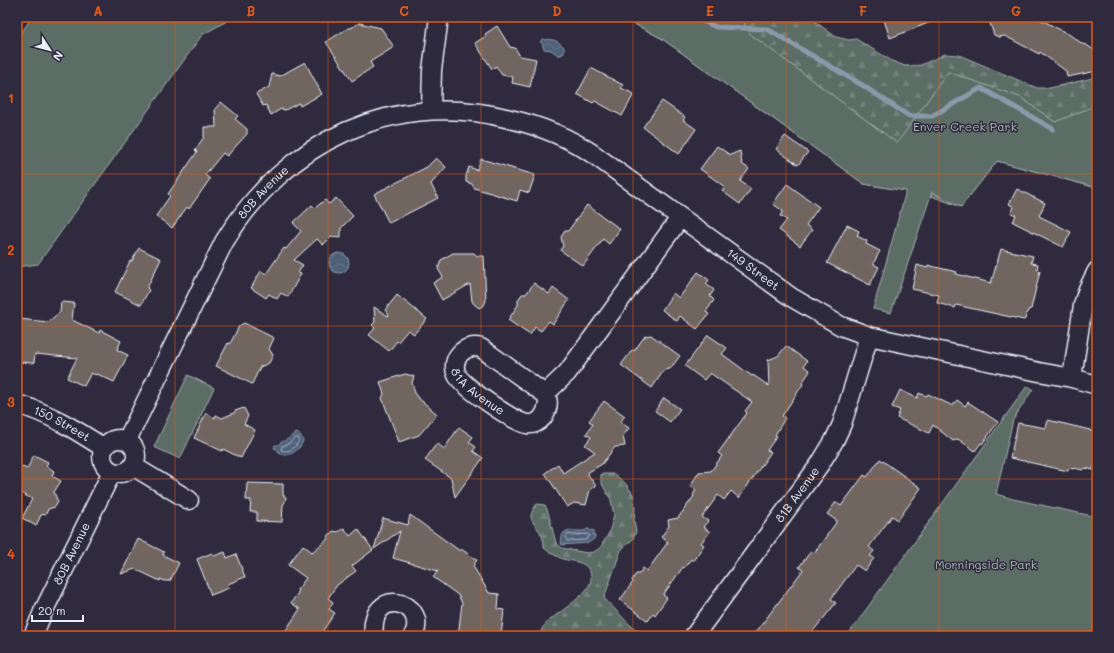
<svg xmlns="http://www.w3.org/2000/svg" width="1114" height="653" font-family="Mali,sans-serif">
	<defs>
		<pattern id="forest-firs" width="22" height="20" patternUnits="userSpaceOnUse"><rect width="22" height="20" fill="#5c6d65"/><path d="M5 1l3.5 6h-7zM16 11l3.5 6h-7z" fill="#73827c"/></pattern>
		<pattern id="water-waves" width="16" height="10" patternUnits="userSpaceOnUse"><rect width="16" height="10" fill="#4d6078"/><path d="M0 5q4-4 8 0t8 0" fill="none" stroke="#67778c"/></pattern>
	</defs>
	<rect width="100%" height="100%" fill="#2f2a3d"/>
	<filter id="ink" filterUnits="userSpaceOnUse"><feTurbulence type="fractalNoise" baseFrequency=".025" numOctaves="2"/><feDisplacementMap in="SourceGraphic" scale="8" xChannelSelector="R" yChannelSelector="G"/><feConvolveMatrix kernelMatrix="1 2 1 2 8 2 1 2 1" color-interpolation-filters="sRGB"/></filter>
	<g filter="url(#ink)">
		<!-- forest -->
		<g fill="url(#forest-firs)" stroke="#a2afae">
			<polygon points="621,17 809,17 836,37 849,40 856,39 892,61 905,66 921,65 945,54 959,55 1037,88 1050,88 1097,77 1097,188 997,161 961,207 926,194 864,184 661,38"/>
			<path d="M 601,474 L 614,474 L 625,483 L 633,494 L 635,508 L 634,520 L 636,532 L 633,539 L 621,550 L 604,598 L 629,624 L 644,636 L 543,636 L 541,634 C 541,631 542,628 544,626 C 555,612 599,592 590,572 C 585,560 572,562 563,559 C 556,556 550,553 544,548 C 544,542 543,537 540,532 C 532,520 526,518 537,504 L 545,505 L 548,512 L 556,543 L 562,548 L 571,550 L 587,553 L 594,552 L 600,548 L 609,533 L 614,515 L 611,500 L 601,482 Z"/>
		</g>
		<!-- park -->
		<g fill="#5c6d65" stroke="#a2afae">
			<polygon points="32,17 234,17 202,35 38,264 17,267 17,39"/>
			<polygon points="621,17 741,17 750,34 897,143 948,72 1020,97 1055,122 1097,105 1097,188 997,161 961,207 932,192 891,313 873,309 906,191 864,184 661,38"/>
			<polygon points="188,375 214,388 180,459 154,447"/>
			<polygon points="1027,386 1033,389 1013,420 996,494 1013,499 1097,517 1097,636 847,636"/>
		</g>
		<!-- water -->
		<g fill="url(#water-waves)" stroke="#8b9aab">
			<path d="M 543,38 L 544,40 C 552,38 558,41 564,47 L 564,53 L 561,55 L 558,55 L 551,50 L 544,49 L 542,43 L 540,42 Z"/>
			<circle cx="339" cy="263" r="10"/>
			<path d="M 297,433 L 301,436 L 303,441 C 300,451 283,462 277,449 L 274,448 L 275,445 L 278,445 C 281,442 282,442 286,440 C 291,438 291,434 297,433 Z"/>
			<path d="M 587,529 L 589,529 L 591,531 L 593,530 L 595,532 L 593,534 L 595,536 L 594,539 L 588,543 L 562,545 L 561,544 C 562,535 562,531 571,530 L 573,531 L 584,531 Z"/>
		</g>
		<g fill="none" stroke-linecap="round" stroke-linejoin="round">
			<!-- shore -->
			<g stroke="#aab7c5" stroke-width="1">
				<path d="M 295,438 L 298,438 L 299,440 C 296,448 289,453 281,450 L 282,446 L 289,443 Z"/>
				<polygon points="568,534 574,535 588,534 590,536 586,540 567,541 566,537"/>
			</g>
			<!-- stream -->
			<polyline stroke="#8b9aab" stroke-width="5" points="694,17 716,27 767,29 862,85 909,116 932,116 981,88 1053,129"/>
		</g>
		<!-- building -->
		<g fill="#716560" stroke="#e8f1f8">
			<polygon points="883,17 941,17 941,18 890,38"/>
			<polygon points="988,17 1036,17 1070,35 1084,45 1085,44 1097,52 1097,71 1067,77 1066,71 1040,52 1039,54 1005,36 999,37 994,35"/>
			<polygon points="359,23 381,28 394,47 370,62 373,67 352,81 326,42 348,28 351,28"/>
			<polygon points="497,26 510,47 515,48 520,56 536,59 530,87 512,83 513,77 502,75 496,66 492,69 475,43 486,36 485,34"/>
			<polygon points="305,62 322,94 300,106 299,103 285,110 281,109 271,115 266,105 263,106 256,94 269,87 272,74 280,76"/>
			<polygon points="591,68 623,85 621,88 634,94 622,116 595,101 593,103 577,94"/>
			<polygon points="662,101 685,117 683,120 696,129 679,154 643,127"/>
			<polygon points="221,102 238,116 235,119 247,129 247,134 227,156 223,153 205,175 210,179 189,209 187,207 172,228 156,216 170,196 168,194 197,152 195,150 204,137 204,127 216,127 215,109"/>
			<polygon points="785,136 808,152 798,165 776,149"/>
			<polygon points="717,146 730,155 740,151 742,164 749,169 740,181 751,189 740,204 722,191 725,187 700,169"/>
			<polygon points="436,158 446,167 431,184 438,198 389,223 374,194 427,167"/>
			<polygon points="481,159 535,175 529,193 520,190 517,201 474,188 472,184 466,182 466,176 469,167 477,170"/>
			<polygon points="787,184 819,207 806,225 812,230 800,246 779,230 787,220 780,216 783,211 773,204"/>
			<polygon points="1017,189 1045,203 1039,216 1071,232 1063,247 1013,222 1016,215 1011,213 1014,207 1009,204"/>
			<polygon points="336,198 353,216 341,228 341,238 331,237 323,245 317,239 294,260 303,265 298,273 301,274 288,297 281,293 277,299 269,294 266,298 251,288 261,271 266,274 284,248 286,249 301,231 293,223 312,205 315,208 325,200 329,204"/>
			<polygon points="587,205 620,229 609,244 603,239 583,266 560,250 563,246 561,237 565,231 568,231"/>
			<polygon points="847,225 859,231 857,236 867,241 866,244 880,251 873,264 879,267 870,285 827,263"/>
			<polygon points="139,248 161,259 147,288 149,290 141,305 115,292 130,261 132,261"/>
			<polygon points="1001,249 1033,256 1031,263 1038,264 1037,270 1040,271 1031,309 1028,310 1025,319 1024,320 956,305 955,308 937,303 939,295 912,289 917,265 927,268 928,265 935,267 957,272 956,274 991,283"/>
			<polygon points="453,253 474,253 477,256 484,256 486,301 484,305 479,308 474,304 472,301 470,284 442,300 433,283 443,277 438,269 441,260"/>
			<polygon points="698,272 709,280 706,284 714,290 710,296 714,300 706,312 709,314 697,329 680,316 677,321 662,310 673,293 679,298"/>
			<polygon points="534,283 549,294 553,288 569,300 553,324 549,321 541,331 535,327 530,335 508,320 518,305 518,300 522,294 526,294"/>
			<polygon points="397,295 427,319 414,334 408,330 398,342 397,341 389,351 369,335 375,328 372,325 375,322 374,307 388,316 389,315 385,310"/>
			<polygon points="61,302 74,303 72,320 99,333 100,330 121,341 117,350 128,355 114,382 97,374 96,375 91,373 84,386 67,378 77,358 35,354 34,363 17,362 17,329 18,329 19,319 48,322 60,312"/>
			<polygon points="244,323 274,338 269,349 273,355 269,363 260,367 252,384 216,366 228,343 230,344 239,326"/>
			<polygon points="651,335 680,356 670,369 664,370 652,388 621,365 632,350 634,351 645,336"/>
			<polygon points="708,335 727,348 722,354 752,376 753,375 769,386 768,360 778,356 786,346 807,361 804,366 810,371 802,383 803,384 782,416 785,418 775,435 777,436 767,450 771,452 739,498 731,491 724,500 718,495 702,517 708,521 703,527 710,532 701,543 704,545 693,561 691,559 684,568 683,567 663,595 667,598 655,615 653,613 648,621 620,600 633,582 632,580 636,574 639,574 643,568 647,571 668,542 661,537 669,526 668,520 678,518 694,496 693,495 696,490 690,486 699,472 711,471 722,456 718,453 747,413 745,411 752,402 710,373 704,380 685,366"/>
			<polygon points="405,374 414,376 412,383 416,396 437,414 419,435 399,442 382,398 384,394 380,382"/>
			<polygon points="900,390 917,398 919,393 926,396 928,394 953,406 957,400 965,406 968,402 998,422 982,444 981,443 975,451 958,439 953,441 933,425 929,433 897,418 900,410 892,407"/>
			<polygon points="664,398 680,409 670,422 655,411"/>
			<polygon points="604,401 625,416 620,422 629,428 623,436 625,446 615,447 602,464 587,473 596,486 590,490 586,505 574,503 567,507 545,473 558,464 563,473 595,452 585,445 591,437 586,434 593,424 589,421"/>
			<polygon points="244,408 248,416 244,424 255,430 241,458 223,449 222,451 194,438 206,413 215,418 216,415 222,418 234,413 235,411"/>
			<polygon points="1048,420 1090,430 1090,431 1097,433 1097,467 1094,466 1093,470 1085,468 1083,470 1074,468 1073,469 1069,468 1068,471 1010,458 1018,423 1046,428"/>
			<polygon points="459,427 473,437 469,442 476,447 473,451 483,458 455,497 451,478 425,460 437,443 444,449"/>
			<polygon points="34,455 48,462 46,466 54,471 52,476 61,481 54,492 58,502 55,507 48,509 46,514 41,515 36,526 22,518 32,499 17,491 17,464 27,469"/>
			<polygon points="880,459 921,488 898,520 892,516 869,547 874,551 870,556 874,558 865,571 856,565 831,599 836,603 809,636 753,636 803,570 799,567 811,551 814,553 833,527 837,521 827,514 836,502 841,506 864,475 867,477"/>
			<polygon points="247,483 283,484 283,495 286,497 285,502 283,505 282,522 257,521 257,512 250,512 251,500 246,500"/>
			<polygon points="410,515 460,551 461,549 477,560 473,566 489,593 499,594 498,609 504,610 501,636 458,636 462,603 458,595 433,577 438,571 393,558 400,531 374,549 383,518 408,525"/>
			<polygon points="344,528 350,536 358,529 373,550 352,566 356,571 337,585 328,598 333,602 329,609 335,613 319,636 282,636 300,609 291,603 298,593 297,590 306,578 288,565 303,545 312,552 327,540 329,535 333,531 338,532"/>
			<polygon points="138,539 164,552 163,555 179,563 170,581 165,581 160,579 160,581 135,569 121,574"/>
			<polygon points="225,552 227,558 236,554 245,577 228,584 229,588 211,595 197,559 212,553 214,556"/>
		</g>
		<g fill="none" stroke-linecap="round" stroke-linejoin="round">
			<!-- street casing -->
			<g stroke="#e8f1f8" stroke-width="21">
				<g id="street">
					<polyline points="431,110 432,70 439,17"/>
					<polyline points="1072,378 1083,305 1088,289 1097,271"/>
					<path id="s1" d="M 545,394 L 481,348 C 465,343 449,359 457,375 C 462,386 514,422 527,424 C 533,425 539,422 543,417 C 548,409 550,402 545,394 L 567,373 L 680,218"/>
					<path id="s2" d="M 17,404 C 49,413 76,430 104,448"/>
					<circle cx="119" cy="456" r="17"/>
					<path id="s3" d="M 127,440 L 224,242 C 285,141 394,89 510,119 C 540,126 568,137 593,154 L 791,297 L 841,326 L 869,336 L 1039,372 L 1072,378 L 1097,385"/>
					<polyline points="133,466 189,500"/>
					<path id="s4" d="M 33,636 L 43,612 L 112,472"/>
					<path d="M 374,636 C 368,584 431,601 413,636"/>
					<path id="s5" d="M 694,636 L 820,464 L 834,441 L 842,424 L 869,336"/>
				</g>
			</g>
			<!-- street -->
			<use href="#street" stroke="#2f2a3d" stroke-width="18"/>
		</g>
	</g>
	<!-- grid -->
	<path fill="none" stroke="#e8590c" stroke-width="1" stroke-opacity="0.55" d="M 175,17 L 175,636M 328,17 L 328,636M 481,17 L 481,636M 633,17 L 633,636M 786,17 L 786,636M 939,17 L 939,636M 17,174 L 1097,174M 17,326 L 1097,326M 17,479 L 1097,479"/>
	<g text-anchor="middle" stroke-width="3" stroke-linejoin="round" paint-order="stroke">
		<!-- park labels -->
		<g font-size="12" fill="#a9b6b6" stroke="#2f2a3d">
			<text x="965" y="131">Enver Creek Park</text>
			<text x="986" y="569">Morningside Park</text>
		</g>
		<!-- street labels -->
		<g font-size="12" fill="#e8f1f8" stroke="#2f2a3d">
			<text dy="4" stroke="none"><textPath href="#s3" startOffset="284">80B Avenue</textPath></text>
			<text dy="4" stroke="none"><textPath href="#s3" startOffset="843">149 Street</textPath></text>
			<text dy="4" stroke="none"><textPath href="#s1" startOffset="151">81A Avenue</textPath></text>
			<text dy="4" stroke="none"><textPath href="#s2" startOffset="49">150 Street</textPath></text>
			<text dy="4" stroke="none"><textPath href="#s5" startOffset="175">81B Avenue</textPath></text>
			<text dy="4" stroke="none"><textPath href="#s4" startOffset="91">80B Avenue</textPath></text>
		</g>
	</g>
	<!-- margin -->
	<rect width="1114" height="653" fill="none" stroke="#2f2a3d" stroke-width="44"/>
	<!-- north arrow -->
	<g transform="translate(50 50) rotate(126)" stroke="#2f2a3d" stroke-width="3" paint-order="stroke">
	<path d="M0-3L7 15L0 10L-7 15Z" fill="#e8f1f8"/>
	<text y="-6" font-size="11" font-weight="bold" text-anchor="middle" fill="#e8f1f8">N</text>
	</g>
	<!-- scale -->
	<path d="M32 615v6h51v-6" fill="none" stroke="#e8f1f8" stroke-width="2"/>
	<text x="38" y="615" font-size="12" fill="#e8f1f8" stroke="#2f2a3d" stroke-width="3" paint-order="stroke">20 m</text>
	<rect x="22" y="22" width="1070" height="609" fill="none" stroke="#e8590c" stroke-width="1.5"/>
	<g font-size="13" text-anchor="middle" font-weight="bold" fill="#e8590c">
		<text x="98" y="16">A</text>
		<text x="251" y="16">B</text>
		<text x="404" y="16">C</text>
		<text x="557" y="16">D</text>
		<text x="710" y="16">E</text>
		<text x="863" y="16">F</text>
		<text x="1016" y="16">G</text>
		<text x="11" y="103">1</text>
		<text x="11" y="255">2</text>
		<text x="11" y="407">3</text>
		<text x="11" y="559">4</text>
	</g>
</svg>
